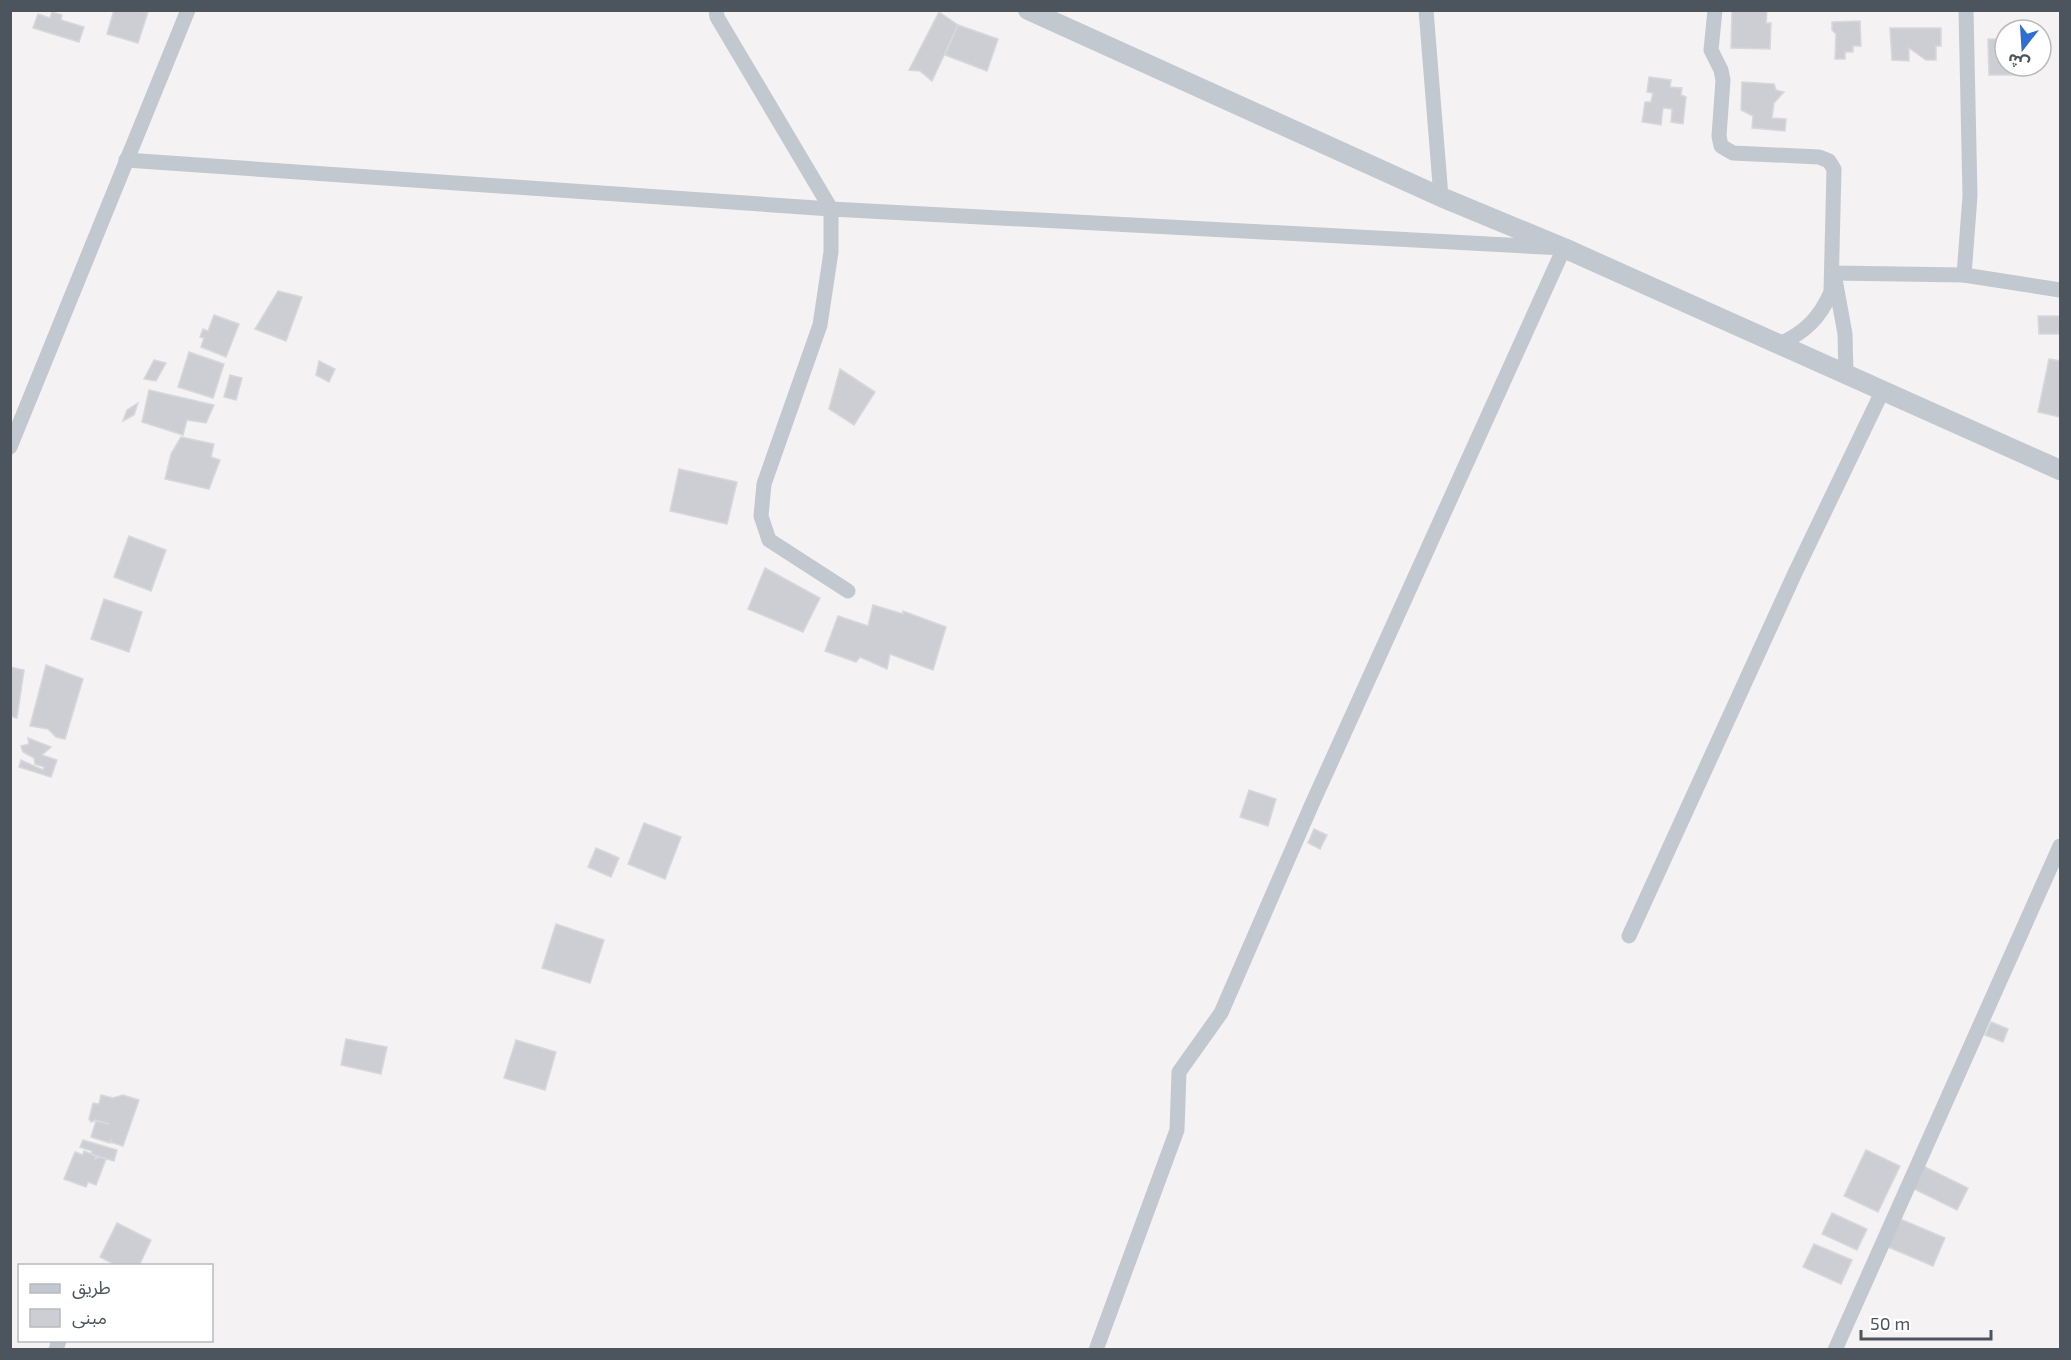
<svg xmlns="http://www.w3.org/2000/svg" width="2071" height="1360" font-family="'Exo 2','Noto Sans Arabic',sans-serif">
	<rect width="100%" height="100%" fill="#f4f2f2"/>
	<!-- building -->
	<g fill="#cdced4" stroke="#d7d8dc" stroke-width="1.5">
		<polygon points="114,10 148,12 138,43 107,34"/>
		<polygon points="1732,10 1767,10 1766,23 1771,23 1770,49 1731,48"/>
		<polygon points="52,12 62,15 61,20 84,27 79,42 33,28 38,14 50,18"/>
		<polygon points="939,12 958,25 932,81 920,71 909,70"/>
		<polygon points="1860,21 1861,46 1853,46 1853,52 1845,52 1845,59 1835,59 1836,34 1832,30 1832,22"/>
		<polygon points="958,25 998,39 987,71 945,55"/>
		<polygon points="1890,28 1941,28 1941,46 1936,46 1936,60 1926,60 1909,48 1909,61 1892,60"/>
		<polygon points="1988,39 2005,39 2005,66 2024,66 2025,75 1989,75"/>
		<polygon points="1649,77 1671,80 1670,87 1682,88 1681,95 1686,97 1683,124 1671,122 1672,109 1663,108 1661,125 1642,122 1645,102 1651,102 1653,93 1647,92"/>
		<polygon points="1742,82 1774,84 1776,90 1784,92 1774,103 1772,118 1786,119 1785,131 1752,128 1753,116 1741,110"/>
		<polygon points="278,291 302,297 286,341 255,329"/>
		<polygon points="214,315 239,324 226,357 201,347 204,338 200,337 203,329 208,331"/>
		<polygon points="2038,316 2060,316 2060,334 2039,334"/>
		<polygon points="189,352 224,364 213,398 178,387"/>
		<polygon points="2049,359 2060,361 2060,417 2038,412"/>
		<polygon points="154,360 166,363 156,381 144,379"/>
		<polygon points="319,361 335,369 329,382 316,375"/>
		<polygon points="840,369 875,392 854,425 829,409"/>
		<polygon points="230,375 242,378 236,400 224,397"/>
		<polygon points="149,390 214,405 206,423 187,420 183,435 142,422"/>
		<polygon points="138,403 134,415 123,421 127,410"/>
		<polygon points="181,437 214,444 211,457 220,460 209,489 165,479 171,454"/>
		<polygon points="679,469 737,482 727,524 670,511"/>
		<polygon points="129,536 166,550 151,591 114,577"/>
		<polygon points="765,568 820,598 803,632 748,609"/>
		<polygon points="104,599 142,612 129,652 91,639"/>
		<polygon points="873,605 903,614 903,611 946,627 933,670 890,654 887,669 860,657 856,662 825,651 838,616 868,626"/>
		<polygon points="46,665 83,679 65,739 56,737 48,729 30,726"/>
		<polygon points="10,667 24,670 17,718 10,716"/>
		<polygon points="28,738 51,747 42,755 57,760 51,777 19,767 21,760 43,770 44,767 35,764 34,758 23,752 21,746 29,744"/>
		<polygon points="1249,790 1276,799 1268,826 1240,817"/>
		<polygon points="644,823 681,837 665,879 628,864"/>
		<polygon points="1314,829 1327,835 1320,849 1308,843"/>
		<polygon points="596,848 619,858 611,877 588,867"/>
		<polygon points="556,924 604,940 590,983 542,968"/>
		<polygon points="1991,1022 2008,1029 2003,1042 1985,1035"/>
		<polygon points="346,1039 387,1047 381,1074 341,1065"/>
		<polygon points="516,1040 556,1052 545,1090 504,1078"/>
		<polygon points="101,1095 113,1098 123,1095 139,1100 123,1146 110,1142 111,1139 110,1143 91,1137 96,1121 109,1124 96,1120 91,1122 89,1119 93,1103 99,1104"/>
		<polygon points="83,1140 117,1150 114,1161 91,1154 92,1151 80,1147"/>
		<polygon points="1866,1150 1900,1166 1878,1212 1844,1196"/>
		<polygon points="84,1151 96,1156 95,1159 99,1157 106,1159 96,1185 88,1182 86,1187 64,1179 75,1152 83,1155"/>
		<polygon points="1921,1165 1968,1188 1957,1210 1910,1187"/>
		<polygon points="1832,1213 1867,1229 1857,1250 1822,1234"/>
		<polygon points="1893,1216 1945,1238 1933,1266 1881,1244"/>
		<polygon points="117,1223 151,1240 139,1266 117,1266 100,1257"/>
		<polygon points="1814,1244 1852,1260 1841,1284 1803,1267"/>
	</g>
	<g fill="none" stroke-linecap="round" stroke-linejoin="round">
		<!-- minor -->
		<g stroke="#c2c8cf" stroke-width="15">
			<polyline points="716,10 717,17 831,209 831,252 820,325 764,484 761,516 769,540 848,591"/>
			<polyline points="1426,10 1441,197"/>
			<path d="M 1715,10 L 1711,50 L 1721,70 L 1723,80 L 1719,136 L 1721,146 L 1733,153 L 1819,157 L 1829,161 L 1834,169 L 1831,292 C 1820,318 1805,332 1780,344"/>
			<polyline points="126,160 831,209 1564,248 1312,804 1221,1013 1179,1072 1177,1130 1096,1350"/>
			<polyline points="1833,273 1964,275 2060,290"/>
			<polyline points="1964,275 1970,196 1966,10"/>
			<polyline points="1835,279 1845,334 1846,374"/>
			<polyline points="10,447 188,10"/>
			<polyline points="1629,936 1795,573 1883,390"/>
			<polyline points="56,1350 59,1340"/>
			<polyline points="1835,1350 2060,846"/>
		</g>
		<!-- tertiary -->
		<polyline stroke="#c2c8cf" stroke-width="20" points="1028,10 1441,197 1564,248 2060,470"/>
	</g>
	<!-- border -->
	<rect width="2071" height="1360" fill="none" stroke="#4c545d" stroke-width="24"/>
	<!-- legend -->
	<rect x="18" y="1264" width="195" height="78" fill="#ffffff" stroke="#b7bbbe" stroke-width="1.5"/>
	<rect x="30" y="1284" width="30" height="9" fill="#c2c8cf" stroke="#b7bbbe" stroke-width="1.5"/>
	<text x="72" y="1294" font-size="18" fill="#4c545d">طريق</text>
	<rect x="30" y="1309" width="30" height="18" fill="#cdced4" stroke="#b7bbbe" stroke-width="1.5"/>
	<text x="72" y="1324" font-size="18" fill="#4c545d">مبنى</text>
	<!-- north arrow -->
	<g transform="translate(2023 48) rotate(197)"><circle r="28" fill="#ffffff" stroke="#b7bbbe" stroke-width="1.5"/>
	<path d="M0-4.5L10 22L0 15L-10 22Z" fill="#2f6dd1"/>
	<text y="-9" font-size="16" font-weight="bold" text-anchor="middle" fill="#4c545d">ش</text>
	</g>
	<!-- scale -->
	<path d="M1861 1330v9h130v-9" fill="none" stroke="#4c545d" stroke-width="3"/>
	<text x="1870" y="1330" font-size="18" fill="#4c545d" stroke="#ffffff" stroke-width="4.5" paint-order="stroke">50 m</text>
</svg>
